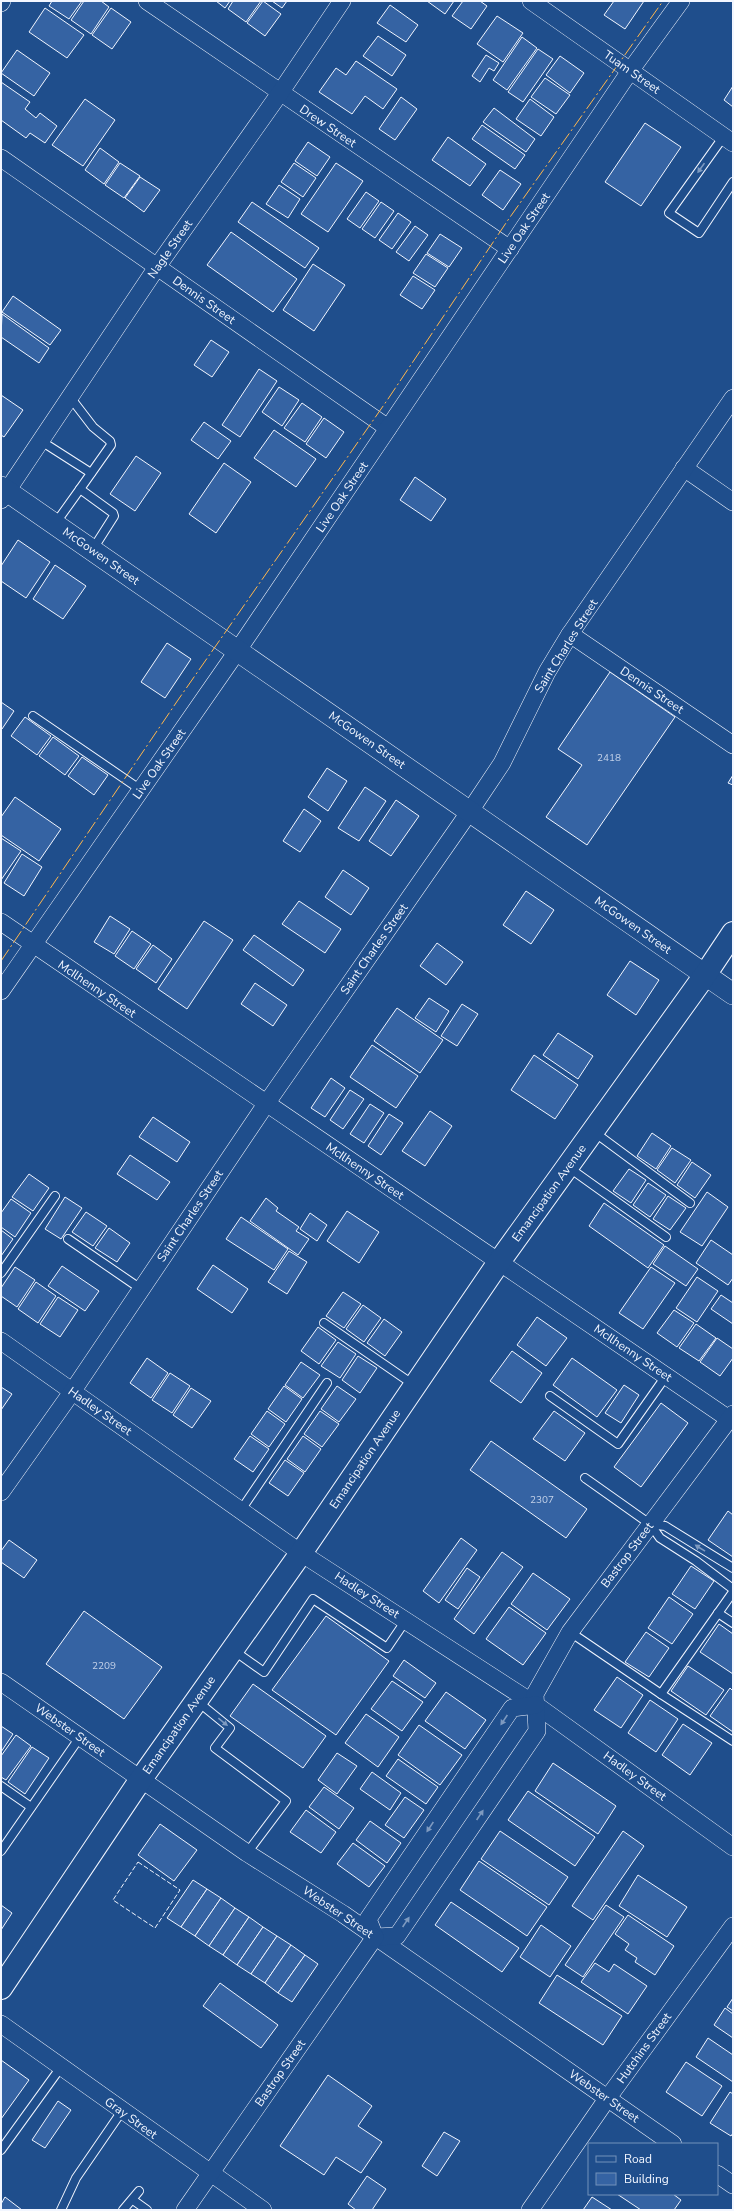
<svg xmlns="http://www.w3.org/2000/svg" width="734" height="2211" font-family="'Nunito Sans',sans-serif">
	<rect width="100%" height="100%" fill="#1f4e8c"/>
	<!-- building -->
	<g fill="#3563a3" stroke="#f2f6ff">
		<polygon points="52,1 82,1 69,19 49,6"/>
		<polygon points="84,1 101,1 109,7 91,34 71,20"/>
		<polygon points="216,1 230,1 225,8"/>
		<polygon points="233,1 261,1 246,22 228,9"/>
		<polygon points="263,1 281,14 265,36 247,23"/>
		<polygon points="272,1 287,1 282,8"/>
		<polygon points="427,1 454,1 445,14"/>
		<polygon points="463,1 480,1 487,6 471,29 452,16"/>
		<polygon points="614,1 644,1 625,29 604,15"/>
		<polygon points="390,5 418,25 406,42 377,23"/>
		<polygon points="45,8 84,35 67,58 29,32"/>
		<polygon points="111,8 131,22 112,49 92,35"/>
		<polygon points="497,16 523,33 503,62 477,44"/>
		<polygon points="378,36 406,55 392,76 363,56"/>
		<polygon points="522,37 537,48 507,90 493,80"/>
		<polygon points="538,49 553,59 523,102 508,92"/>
		<polygon points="17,50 50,73 34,96 1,73"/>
		<polygon points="486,55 499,63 494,71 489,68 480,82 472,76"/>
		<polygon points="560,56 584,73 570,93 546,75"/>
		<polygon points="356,61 397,89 383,109 365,96 352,114 319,92 336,68 346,75"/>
		<polygon points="545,78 570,95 556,114 531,97"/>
		<polygon points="1,82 30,102 25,109 36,118 40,113 57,126 45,143 30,133 26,138 1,120"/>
		<polygon points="733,86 733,107 724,100"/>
		<polygon points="401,97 417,109 395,140 379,129"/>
		<polygon points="85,99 115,120 83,166 52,145"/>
		<polygon points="530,99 554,117 541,136 516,119"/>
		<polygon points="494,108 535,139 526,152 483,122"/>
		<polygon points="645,123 681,147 641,206 605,182"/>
		<polygon points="482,125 525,155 515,169 472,139"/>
		<polygon points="448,137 486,164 470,186 432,160"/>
		<polygon points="308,142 330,157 317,176 295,161"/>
		<polygon points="100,148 119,162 104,184 85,170"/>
		<polygon points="120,163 140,176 124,198 105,185"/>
		<polygon points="294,163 316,178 303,197 281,182"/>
		<polygon points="336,163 363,181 328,232 301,214"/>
		<polygon points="500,170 521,184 503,210 482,195"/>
		<polygon points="140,177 160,190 144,212 125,198"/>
		<polygon points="279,185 300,199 288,218 266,204"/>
		<polygon points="366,192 379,201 360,228 347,219"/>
		<polygon points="252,202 319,248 305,268 238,222"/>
		<polygon points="381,202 394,211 375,238 362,229"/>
		<polygon points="398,213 411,222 392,249 379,240"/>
		<polygon points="415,226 428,235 409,261 396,252"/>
		<polygon points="231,232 297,279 273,312 207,265"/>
		<polygon points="440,234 462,248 449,267 427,253"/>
		<polygon points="426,254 448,268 435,287 413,273"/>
		<polygon points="313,264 345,285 314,331 283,310"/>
		<polygon points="413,276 435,290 422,309 400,295"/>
		<polygon points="13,296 61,330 50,345 2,312"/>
		<polygon points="2,314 49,348 39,363 1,337"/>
		<polygon points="211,340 229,352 212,377 194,365"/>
		<polygon points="259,369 277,381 240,437 222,425"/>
		<polygon points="279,387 299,400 282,426 262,412"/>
		<polygon points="1,395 23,410 4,437 1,435"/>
		<polygon points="302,403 322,417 305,442 284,428"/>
		<polygon points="324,418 344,432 326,458 306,444"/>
		<polygon points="204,422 231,441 218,459 191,440"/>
		<polygon points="274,430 316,459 296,487 254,458"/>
		<polygon points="136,456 161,473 135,511 110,494"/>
		<polygon points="224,463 251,482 216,533 189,514"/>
		<polygon points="415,477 446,499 431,521 400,500"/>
		<polygon points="18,540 50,562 26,598 1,581 1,566"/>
		<polygon points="55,565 86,586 63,619 33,599"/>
		<polygon points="167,643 191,659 165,698 141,682"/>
		<polygon points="610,672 675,717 587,845 546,817 582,765 558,749"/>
		<polygon points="1,702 14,711 2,729 1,728"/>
		<polygon points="25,717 51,736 37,755 11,736"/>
		<polygon points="53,737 79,756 65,775 39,756"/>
		<polygon points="82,757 108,775 94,795 68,776"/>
		<polygon points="327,768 347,781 328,811 308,797"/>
		<polygon points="733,775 733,785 728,783"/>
		<polygon points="365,787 386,801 359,841 338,828"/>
		<polygon points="15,797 61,829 39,861 1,835 1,817"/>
		<polygon points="396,800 419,816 391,856 369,841"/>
		<polygon points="304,809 321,821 300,852 283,841"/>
		<polygon points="1,838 21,851 1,880"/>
		<polygon points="22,854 42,867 24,896 4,883"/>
		<polygon points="343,870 369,888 351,915 325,897"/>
		<polygon points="526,891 554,910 531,944 503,925"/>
		<polygon points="299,901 341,929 325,953 282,924"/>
		<polygon points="110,916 130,929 114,954 94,942"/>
		<polygon points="204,921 233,940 187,1009 158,989"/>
		<polygon points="132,931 151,944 134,969 115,956"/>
		<polygon points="254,935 304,970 293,986 243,950"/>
		<polygon points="437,943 463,962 446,985 420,966"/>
		<polygon points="153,945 172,959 156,983 136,969"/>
		<polygon points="630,961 659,980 636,1015 607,995"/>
		<polygon points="255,983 287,1005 273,1026 241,1004"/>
		<polygon points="429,998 449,1011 436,1032 415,1018"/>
		<polygon points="462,1004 478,1014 457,1046 441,1036"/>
		<polygon points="397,1008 443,1040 420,1073 374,1041"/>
		<polygon points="558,1033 593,1056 578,1079 543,1055"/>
		<polygon points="372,1045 418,1076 396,1108 350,1077"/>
		<polygon points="534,1055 578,1085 555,1119 511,1090"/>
		<polygon points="331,1078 345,1088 325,1117 311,1108"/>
		<polygon points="350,1090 364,1099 343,1129 330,1120"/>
		<polygon points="370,1104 384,1113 364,1143 350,1134"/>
		<polygon points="430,1111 452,1126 425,1166 402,1151"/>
		<polygon points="389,1114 403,1123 381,1155 368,1146"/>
		<polygon points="153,1117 190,1142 177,1162 139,1137"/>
		<polygon points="652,1133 671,1146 656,1169 637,1156"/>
		<polygon points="672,1148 691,1160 675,1183 657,1170"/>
		<polygon points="130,1155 170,1182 157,1200 117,1174"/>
		<polygon points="692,1162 711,1175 695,1198 677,1185"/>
		<polygon points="629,1169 646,1180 631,1203 613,1191"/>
		<polygon points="29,1174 49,1188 33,1211 12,1197"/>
		<polygon points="648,1183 666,1195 650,1217 633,1205"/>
		<polygon points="707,1192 728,1207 702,1246 680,1232"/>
		<polygon points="668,1196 686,1208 670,1230 653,1219"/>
		<polygon points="65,1197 82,1208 61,1239 45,1229"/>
		<polygon points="266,1198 278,1208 276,1211 299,1227 296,1231 309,1239 298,1255 250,1221"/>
		<polygon points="11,1199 31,1213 15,1237 1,1227 1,1213"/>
		<polygon points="604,1203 664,1245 648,1268 589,1226"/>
		<polygon points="347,1211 379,1232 359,1263 327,1241"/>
		<polygon points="86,1212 107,1226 93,1246 72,1232"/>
		<polygon points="310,1213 327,1225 317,1241 300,1229"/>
		<polygon points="241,1217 288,1249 274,1270 226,1239"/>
		<polygon points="109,1228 130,1243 117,1262 95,1248"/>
		<polygon points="1,1230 13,1239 1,1256"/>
		<polygon points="711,1240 733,1255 733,1278 728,1285 696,1263"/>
		<polygon points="665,1246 698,1269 686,1286 653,1264"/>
		<polygon points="289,1251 307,1262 287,1294 268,1282"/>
		<polygon points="213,1265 248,1289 232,1313 197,1289"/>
		<polygon points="62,1266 99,1291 85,1311 48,1286"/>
		<polygon points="15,1267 35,1280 17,1307 1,1296 1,1288"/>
		<polygon points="651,1267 675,1283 643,1329 619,1313"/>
		<polygon points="697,1277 718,1291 697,1322 676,1308"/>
		<polygon points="36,1282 56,1296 38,1323 18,1309"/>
		<polygon points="343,1292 361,1304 344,1328 326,1316"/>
		<polygon points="721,1295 733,1303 733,1324 711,1309"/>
		<polygon points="58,1297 78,1310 60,1337 40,1324"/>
		<polygon points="363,1305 381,1318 364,1342 346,1329"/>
		<polygon points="674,1310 694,1323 677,1347 657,1333"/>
		<polygon points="537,1317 567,1338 546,1366 517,1345"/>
		<polygon points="384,1319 402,1332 385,1356 367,1343"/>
		<polygon points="696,1324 716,1338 699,1361 679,1348"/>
		<polygon points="318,1327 336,1340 319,1364 301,1351"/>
		<polygon points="717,1338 733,1349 733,1358 720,1376 700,1362"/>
		<polygon points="338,1342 356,1354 340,1378 321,1366"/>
		<polygon points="512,1351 542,1373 521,1403 490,1381"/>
		<polygon points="358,1356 377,1368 360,1393 342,1380"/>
		<polygon points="147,1358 168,1373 151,1398 130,1383"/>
		<polygon points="572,1358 617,1390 597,1417 553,1385"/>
		<polygon points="301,1362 320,1375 303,1398 285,1385"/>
		<polygon points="170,1373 190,1386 172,1413 152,1400"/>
		<polygon points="624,1385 639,1395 621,1423 605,1413"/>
		<polygon points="284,1386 302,1399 286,1422 268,1409"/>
		<polygon points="337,1386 356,1399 339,1422 321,1409"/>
		<polygon points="1,1387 12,1394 1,1410"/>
		<polygon points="191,1388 211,1401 192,1428 173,1415"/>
		<polygon points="661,1403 688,1423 641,1487 614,1467"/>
		<polygon points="267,1411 285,1424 269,1447 251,1434"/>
		<polygon points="320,1411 339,1424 322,1447 304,1434"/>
		<polygon points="554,1411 585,1433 565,1461 533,1439"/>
		<polygon points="250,1436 269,1449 253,1472 234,1459"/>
		<polygon points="303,1436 321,1449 305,1472 287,1459"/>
		<polygon points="491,1441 587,1509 566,1538 470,1470"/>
		<polygon points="285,1460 304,1473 288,1496 269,1483"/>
		<polygon points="728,1511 733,1515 733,1557 708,1540"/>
		<polygon points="461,1538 477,1550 439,1603 423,1591"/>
		<polygon points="9,1540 37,1560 24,1578 1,1562 1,1551"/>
		<polygon points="502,1552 523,1567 474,1634 454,1619"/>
		<polygon points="691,1566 714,1581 695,1609 672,1594"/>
		<polygon points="467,1568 480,1577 458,1609 445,1600"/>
		<polygon points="533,1573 570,1599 547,1630 511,1604"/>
		<polygon points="669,1597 693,1614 672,1644 648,1628"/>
		<polygon points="509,1607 546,1633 523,1665 486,1639"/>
		<polygon points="84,1611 162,1667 124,1719 46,1664"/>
		<polygon points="326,1616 389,1661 336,1735 272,1690"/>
		<polygon points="719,1624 733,1634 733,1674 700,1652"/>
		<polygon points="646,1632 669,1648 649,1677 625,1662"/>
		<polygon points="404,1660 436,1683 425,1698 393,1676"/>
		<polygon points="688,1666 724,1690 706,1715 671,1691"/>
		<polygon points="617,1677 643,1695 621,1728 594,1710"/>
		<polygon points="392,1681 423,1702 402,1731 371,1709"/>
		<polygon points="253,1684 326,1736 303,1768 230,1716"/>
		<polygon points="730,1688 733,1691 733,1732 710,1716"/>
		<polygon points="446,1692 486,1720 465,1749 425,1721"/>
		<polygon points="650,1700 678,1719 656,1752 628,1733"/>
		<polygon points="366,1714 399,1737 378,1767 345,1743"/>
		<polygon points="683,1724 712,1743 690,1775 662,1755"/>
		<polygon points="419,1725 462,1755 440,1785 398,1755"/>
		<polygon points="1,1726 13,1734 1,1752"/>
		<polygon points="16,1735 31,1746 6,1780 1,1777 1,1756"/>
		<polygon points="32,1747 49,1758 25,1794 8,1782"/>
		<polygon points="337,1753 357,1766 337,1794 318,1780"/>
		<polygon points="398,1759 438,1787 426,1804 386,1776"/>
		<polygon points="553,1763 616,1806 598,1834 535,1791"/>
		<polygon points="372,1772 401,1793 390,1810 360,1789"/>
		<polygon points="324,1787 354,1808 339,1829 309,1807"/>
		<polygon points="528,1791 595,1837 575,1866 508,1820"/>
		<polygon points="405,1797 424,1810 404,1838 385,1825"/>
		<polygon points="306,1810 336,1832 321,1853 290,1832"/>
		<polygon points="370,1821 401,1843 387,1863 356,1840"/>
		<polygon points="160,1824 197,1850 174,1881 138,1855"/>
		<polygon points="500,1831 568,1877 549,1905 481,1859"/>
		<polygon points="623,1831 644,1846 593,1920 572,1906"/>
		<polygon points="353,1843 385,1866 369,1887 337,1864"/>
		<polygon points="479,1861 547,1907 527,1936 460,1890"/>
		<polygon points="638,1875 687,1907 667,1937 619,1906"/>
		<polygon points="193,1880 207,1889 181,1927 167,1918"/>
		<polygon points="207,1889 221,1898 195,1936 181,1927"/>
		<polygon points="221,1898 235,1908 209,1946 195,1936"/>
		<polygon points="451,1902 519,1948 502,1972 435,1925"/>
		<polygon points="1,1905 12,1913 1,1930"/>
		<polygon points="606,1905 624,1917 583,1977 565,1965"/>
		<polygon points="235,1908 249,1917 223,1955 209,1946"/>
		<polygon points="628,1915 674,1946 655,1975 635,1962 637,1958 625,1950 629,1944 615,1934"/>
		<polygon points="249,1917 263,1927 237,1965 223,1955"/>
		<polygon points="541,1925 571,1946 550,1977 520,1957"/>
		<polygon points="263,1927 277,1936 251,1974 237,1965"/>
		<polygon points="277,1936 291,1945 265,1983 251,1974"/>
		<polygon points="291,1945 305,1955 278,1993 265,1983"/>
		<polygon points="305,1955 318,1964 292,2002 278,1993"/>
		<polygon points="595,1963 609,1972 614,1964 647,1986 628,2014 581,1982"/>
		<polygon points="557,1975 622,2016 603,2045 539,2003"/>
		<polygon points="220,1983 278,2025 261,2048 203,2006"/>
		<polygon points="733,1998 733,2011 727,2007"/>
		<polygon points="725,2008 733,2014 733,2038 714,2025"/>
		<polygon points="708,2038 733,2055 733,2082 696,2057"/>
		<polygon points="1,2060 29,2080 1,2119"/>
		<polygon points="686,2062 722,2086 702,2116 666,2092"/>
		<polygon points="328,2075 372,2106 358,2126 382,2142 361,2173 336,2157 324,2175 280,2146"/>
		<polygon points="730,2092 733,2094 733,2133 731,2136 710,2123"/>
		<polygon points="58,2101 71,2110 45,2148 32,2140"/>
		<polygon points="444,2132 460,2141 437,2176 422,2166"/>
		<polygon points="367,2176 386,2189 372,2210 356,2210 348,2204"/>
		<polygon points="617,2194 673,2194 681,2200 674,2210 641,2210"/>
		<polygon points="5,2197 22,2210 23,2210 1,2210 1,2204"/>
		<polygon points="592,2197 612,2210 583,2210"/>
	</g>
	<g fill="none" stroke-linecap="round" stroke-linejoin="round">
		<!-- service casing -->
		<g stroke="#f2f6ff" stroke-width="10">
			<g id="service">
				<polyline points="724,136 669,213 699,233 733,182"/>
				<polyline points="70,397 93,427 110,441 111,445 80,489"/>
				<polyline points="41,441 91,473"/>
				<polyline points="55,524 80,489 113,513 114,516 93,549"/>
				<polyline points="33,716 141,790"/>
				<polyline points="594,1132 690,1203"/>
				<polyline points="568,1167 666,1237"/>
				<polyline points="68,1239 141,1289"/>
				<polyline points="1,1273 55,1196"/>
				<polyline points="324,1323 414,1385"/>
				<polyline points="550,1396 618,1444 666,1376"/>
				<polyline points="585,1478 650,1524"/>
				<polyline points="241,1510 327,1383"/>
				<polyline points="733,1568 665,1526 650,1524 660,1538 696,1561 733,1589"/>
				<polyline points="718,1613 733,1623"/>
				<polyline points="570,1632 661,1694 733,1592"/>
				<polyline points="233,1650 264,1672 313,1599 387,1648 406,1620"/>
				<polyline points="661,1694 733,1741"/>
				<polyline points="197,1701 230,1728 215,1748 286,1801 247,1853"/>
				<polyline points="1,1786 31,1807"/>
				<polyline points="1,1851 80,1737"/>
				<polyline points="1,2150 61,2067"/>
				<polyline points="133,2200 147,2210"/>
				<polyline points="61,2210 76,2178 122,2111"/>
				<polyline points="123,2210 139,2191"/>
			</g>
		</g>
		<!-- minor casing -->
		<g stroke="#f2f6ff" stroke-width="18">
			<g id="minor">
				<polyline points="147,1 510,249"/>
				<polyline points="531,1 733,143"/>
				<polyline points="1,3 2,1"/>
				<polyline points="1,158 388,428"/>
				<polyline points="684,468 733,502"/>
				<polyline points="1,500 157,267 280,93 342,1"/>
				<polyline points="570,634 733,745"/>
				<polyline points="1,922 729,1419"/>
				<polyline points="1,991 238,650 630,71 681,1"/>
				<polyline points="1,1341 301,1553 536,1705 733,1847"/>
				<polyline points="1,1492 72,1392 266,1104 470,811 502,763 547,672 570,634 733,398"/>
				<polyline points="1,1682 247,1853 343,1914 673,2144"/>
				<polyline points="375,1937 397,1936 537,1731 535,1694 570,1632 733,1414"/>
				<polyline points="375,1937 368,1919 512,1708 536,1705"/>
				<polyline points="1,2024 263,2210"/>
				<polyline points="717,2174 733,2185"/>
				<polyline points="185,2210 375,1937"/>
				<polyline points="530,2210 607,2099 733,1926"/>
			</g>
		</g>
		<!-- tertiary casing -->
		<g stroke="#f2f6ff" stroke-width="22">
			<polyline id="tertiary" points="1,487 733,994"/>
		</g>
		<!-- secondary casing -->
		<g stroke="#f2f6ff" stroke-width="24">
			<polyline id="secondary" points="1,1988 141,1779 301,1553 499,1262 705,975 733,933"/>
		</g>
		<!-- service -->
		<use href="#service" stroke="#1f4e8c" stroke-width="8"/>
		<!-- minor -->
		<use href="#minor" stroke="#1f4e8c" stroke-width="17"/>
		<!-- tertiary -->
		<use href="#tertiary" stroke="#1f4e8c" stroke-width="21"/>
		<!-- secondary -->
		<use href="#secondary" stroke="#1f4e8c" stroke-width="22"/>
		<!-- fence -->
		<polygon stroke="#f2f6ff" stroke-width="1" stroke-dasharray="5 2" stroke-linecap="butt" points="138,1862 180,1890 155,1928 113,1900"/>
		<!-- power -->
		<polyline stroke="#ffb74d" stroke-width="1" stroke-dasharray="14 3 2 3" stroke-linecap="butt" points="1,961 178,700 388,399 508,220 663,1"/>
	</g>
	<!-- one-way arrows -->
	<defs><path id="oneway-solid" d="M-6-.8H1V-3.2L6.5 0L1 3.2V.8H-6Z"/></defs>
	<g fill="#7e9ac0">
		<use href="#oneway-solid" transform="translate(701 168) rotate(125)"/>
		<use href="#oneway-solid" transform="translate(700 1548) rotate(-148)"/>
		<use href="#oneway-solid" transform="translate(504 1720) rotate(124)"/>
		<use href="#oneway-solid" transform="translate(223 1722) rotate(39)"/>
		<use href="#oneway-solid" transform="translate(480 1815) rotate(-56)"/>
		<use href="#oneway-solid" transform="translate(430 1827) rotate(124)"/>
		<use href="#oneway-solid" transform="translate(406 1922) rotate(-56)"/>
	</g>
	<g text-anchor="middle" stroke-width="3" stroke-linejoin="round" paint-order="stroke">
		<!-- number labels -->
		<g font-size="10" fill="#c3d1e8">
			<text x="609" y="761">2418</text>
			<text x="542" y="1503">2307</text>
			<text x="104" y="1669">2209</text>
		</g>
		<!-- street labels -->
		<g font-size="12" fill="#f2f6ff" stroke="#1f4e8c">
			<text transform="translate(632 72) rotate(35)" y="4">Tuam Street</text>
			<text transform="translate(328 126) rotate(34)" y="4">Drew Street</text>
			<text transform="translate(524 228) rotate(-56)" y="4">Live Oak Street</text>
			<text transform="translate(170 249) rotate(-55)" y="4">Nagle Street</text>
			<text transform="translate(204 300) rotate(35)" y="4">Dennis Street</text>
			<text transform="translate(342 497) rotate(-56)" y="4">Live Oak Street</text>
			<text transform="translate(101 556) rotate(35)" y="4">McGowen Street</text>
			<text transform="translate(566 646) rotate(-58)" y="4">Saint Charles Street</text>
			<text transform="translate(652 690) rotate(34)" y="4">Dennis Street</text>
			<text transform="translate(367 740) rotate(35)" y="4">McGowen Street</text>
			<text transform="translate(159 764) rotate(-55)" y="4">Live Oak Street</text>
			<text transform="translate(633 925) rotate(35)" y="4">McGowen Street</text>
			<text transform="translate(374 949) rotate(-55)" y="4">Saint Charles Street</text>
			<text transform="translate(97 989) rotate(34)" y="4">McIlhenny Street</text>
			<text transform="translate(365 1171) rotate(34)" y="4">McIlhenny Street</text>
			<text transform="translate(549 1193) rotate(-54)" y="4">Emancipation Avenue</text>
			<text transform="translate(190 1216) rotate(-56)" y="4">Saint Charles Street</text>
			<text transform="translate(633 1353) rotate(34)" y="4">McIlhenny Street</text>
			<text transform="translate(100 1411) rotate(35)" y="4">Hadley Street</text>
			<text transform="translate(365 1459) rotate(-56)" y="4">Emancipation Avenue</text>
			<text transform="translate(627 1555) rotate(-53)" y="4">Bastrop Street</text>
			<text transform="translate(367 1595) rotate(33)" y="4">Hadley Street</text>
			<text transform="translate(179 1725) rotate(-55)" y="4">Emancipation Avenue</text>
			<text transform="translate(70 1730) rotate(35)" y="4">Webster Street</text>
			<text transform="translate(635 1776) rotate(36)" y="4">Hadley Street</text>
			<text transform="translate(338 1912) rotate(34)" y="4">Webster Street</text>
			<text transform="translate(644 2048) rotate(-54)" y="4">Hutchins Street</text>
			<text transform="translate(280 2073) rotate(-55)" y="4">Bastrop Street</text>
			<text transform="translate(604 2096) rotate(35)" y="4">Webster Street</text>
			<text transform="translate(131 2118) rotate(36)" y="4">Gray Street</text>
		</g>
	</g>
	<!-- border -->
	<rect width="734" height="2211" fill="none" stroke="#f2f6ff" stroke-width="4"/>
	<!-- legend -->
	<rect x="588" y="2143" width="130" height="52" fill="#1f4e8c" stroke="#7391ba"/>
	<rect x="596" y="2156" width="20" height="6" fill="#1f4e8c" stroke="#7391ba"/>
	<text x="624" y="2163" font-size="12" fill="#f2f6ff">Road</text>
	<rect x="596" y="2173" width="20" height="12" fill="#3563a3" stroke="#7391ba"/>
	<text x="624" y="2183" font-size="12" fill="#f2f6ff">Building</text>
</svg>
